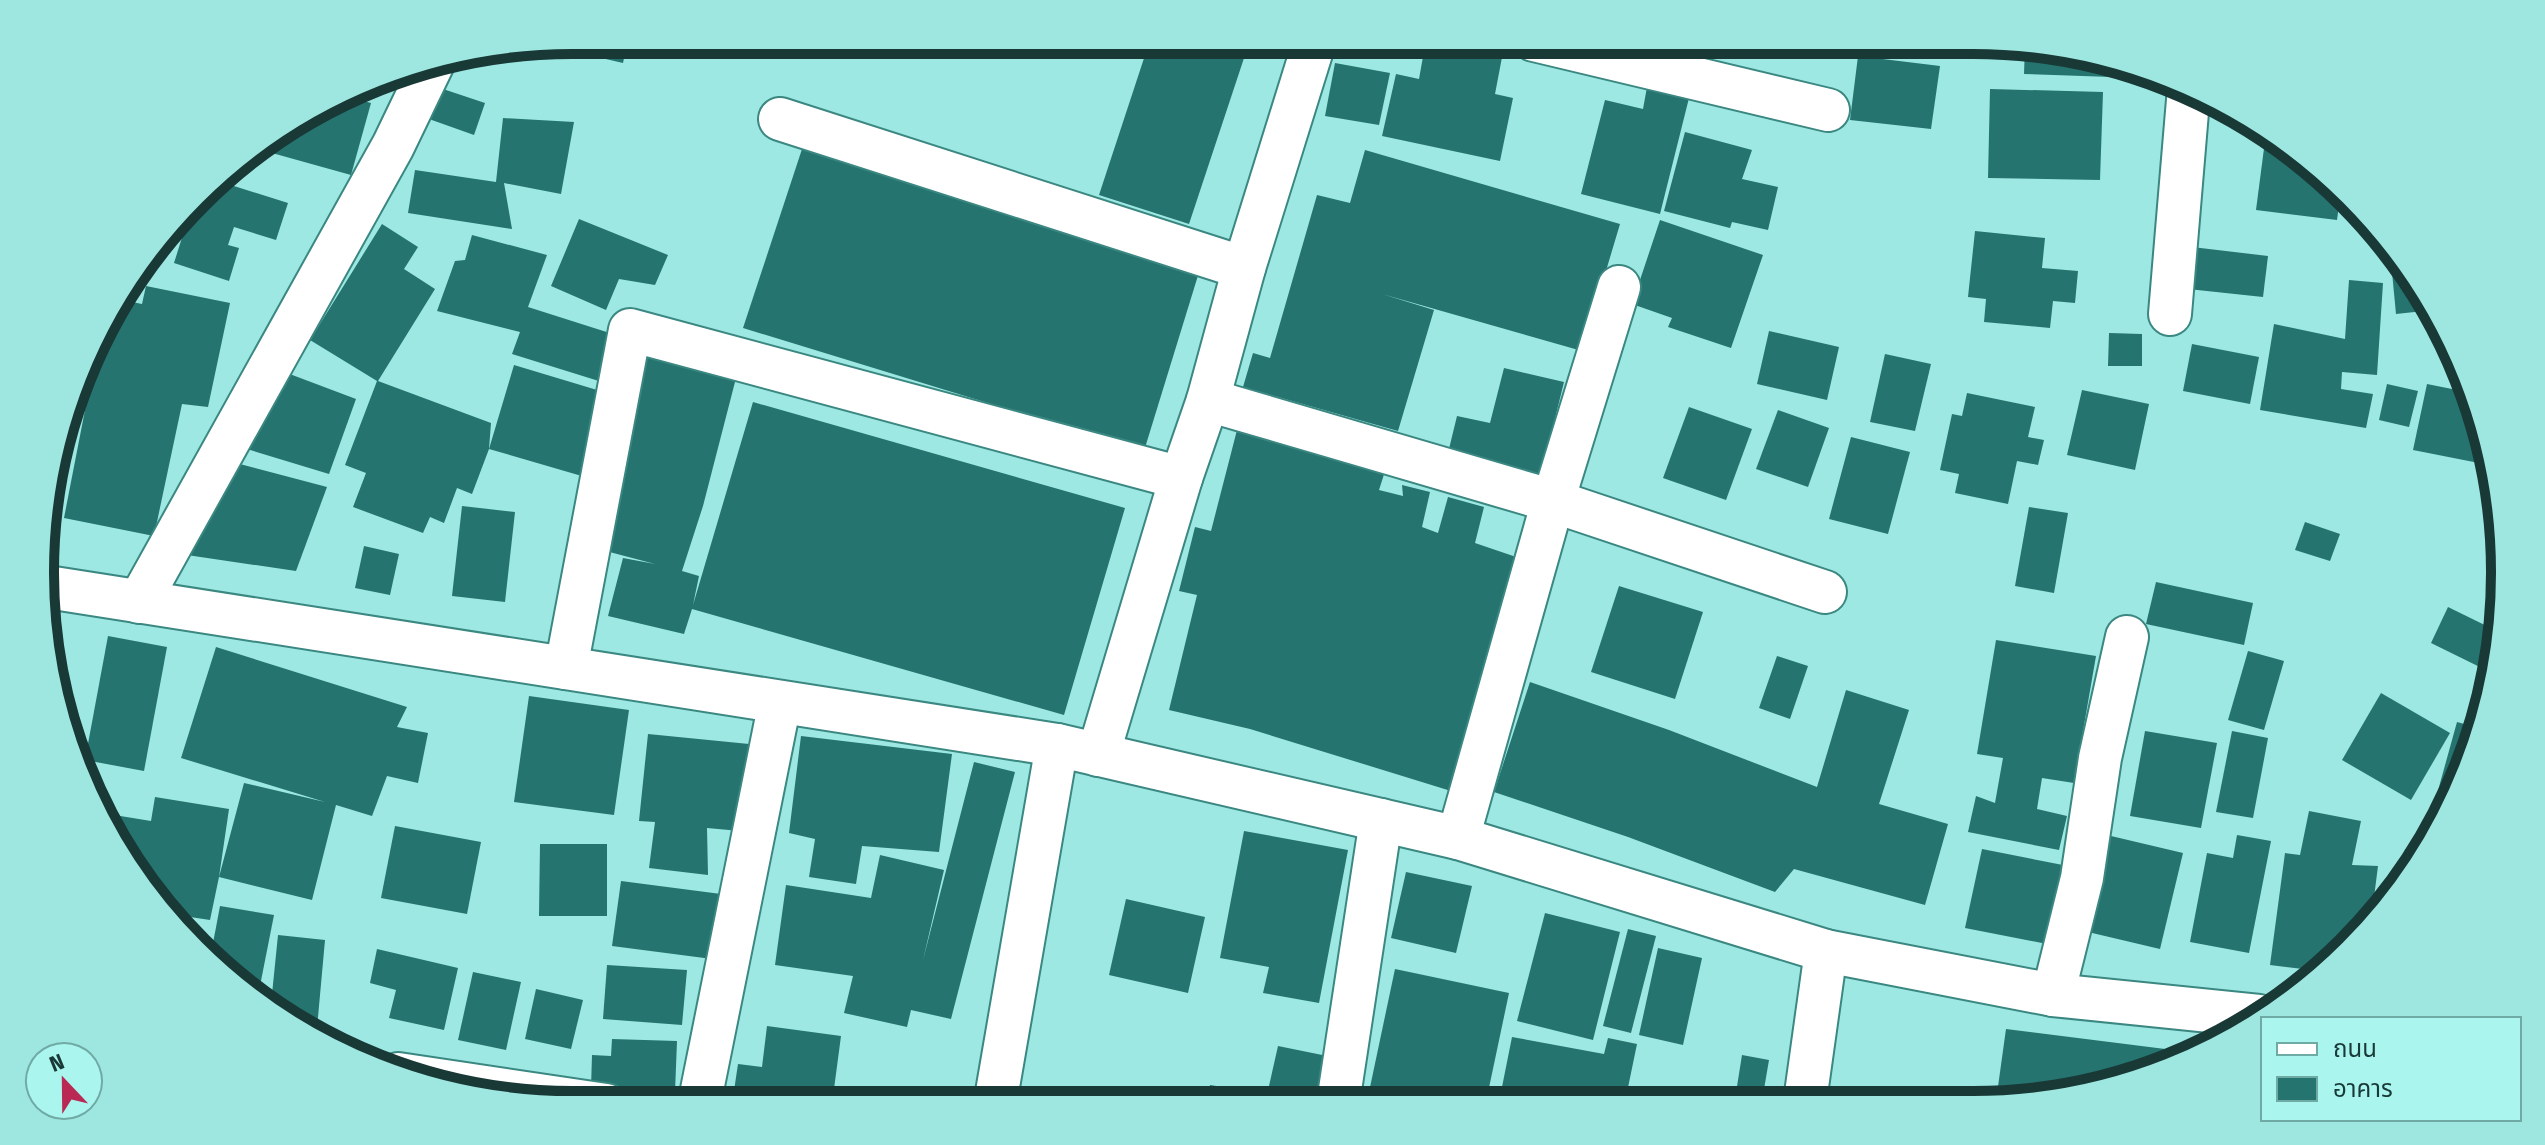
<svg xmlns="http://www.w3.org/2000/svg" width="2545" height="1145" font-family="'Fira Sans Condensed','Noto Sans Thai',sans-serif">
	<rect width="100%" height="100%" fill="#9de8e2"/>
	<!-- building -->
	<g fill="#25746f">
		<polygon points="572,40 628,40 623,63 545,45"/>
		<polygon points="1103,40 1145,40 1139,53"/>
		<polygon points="1150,40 1250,40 1189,224 1099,195"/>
		<polygon points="1426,40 1440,40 1503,52 1495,94 1513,98 1500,161 1382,136 1396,74 1419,79"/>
		<polygon points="1775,40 1853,40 1848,59"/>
		<polygon points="2025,45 2076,50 2169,79 2024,74"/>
		<polygon points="1858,56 1940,66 1931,129 1850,120"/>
		<polygon points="1335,63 1390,73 1379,125 1325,116"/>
		<polygon points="1647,87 1689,98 1660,214 1581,194 1605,100 1643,109"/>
		<polygon points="440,88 485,103 474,135 429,119"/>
		<polygon points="1990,89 2103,92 2100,180 1988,178"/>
		<polygon points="342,95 371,103 351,175 272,153 278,132 307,111"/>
		<polygon points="503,118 574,122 561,194 504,183 512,229 408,213 415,170 496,182"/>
		<polygon points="1685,132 1752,150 1742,179 1778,187 1768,230 1732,222 1730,228 1664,211"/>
		<polygon points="2266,133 2273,134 2341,190 2337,220 2256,210"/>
		<polygon points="804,143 1200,269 1144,451 743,328"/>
		<polygon points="1365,150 1620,224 1582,351 1382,294 1434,310 1398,431 1243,387 1253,353 1270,358 1317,195 1350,203"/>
		<polygon points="215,180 288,203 276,240 234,227 228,245 239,248 229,281 174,263 191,209"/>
		<polygon points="579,219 668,255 655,285 619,279 606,310 551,286"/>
		<polygon points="1660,220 1763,255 1731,348 1668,327 1672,318 1632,304"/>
		<polygon points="382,224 418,247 404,269 435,289 378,381 491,423 489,449 472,494 457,488 444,523 430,517 423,533 353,507 366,473 345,465 377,381 310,340"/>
		<polygon points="1975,231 2045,238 2042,268 2078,271 2075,303 2053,301 2050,328 1984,322 1986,299 1968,297"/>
		<polygon points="472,235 547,255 528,307 616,335 602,382 512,354 520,332 437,311 455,261 465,260"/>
		<polygon points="2192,247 2268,256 2263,297 2188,289"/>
		<polygon points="2410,270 2415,276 2433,310 2396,314 2392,272"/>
		<polygon points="2349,280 2383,283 2377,375 2342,372 2341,389 2373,394 2366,428 2260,410 2274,324 2345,339"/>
		<polygon points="146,286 230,303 208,407 182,404 154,536 64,518 99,338 111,307 117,299 142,304"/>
		<polygon points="1769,331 1839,347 1827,400 1757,384"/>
		<polygon points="2109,333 2142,334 2142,366 2108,366"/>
		<polygon points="2192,344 2259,357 2250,404 2183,391"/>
		<polygon points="644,346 735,369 735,382 703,506 682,571 699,576 693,605 753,402 1125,508 1064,715 692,609 684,634 608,616 623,558 655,564 602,550"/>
		<polygon points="1885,354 1931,364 1915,431 1870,422"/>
		<polygon points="514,365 617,396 592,479 489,449"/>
		<polygon points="1504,368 1564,382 1541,475 1448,453 1457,416 1490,423"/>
		<polygon points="287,373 356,399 329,474 247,449"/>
		<polygon points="2387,384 2418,391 2409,427 2379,420"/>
		<polygon points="2427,384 2472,393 2494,466 2413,450"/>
		<polygon points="2082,390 2149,404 2135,470 2067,455"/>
		<polygon points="1967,393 2035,407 2028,437 2044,440 2038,465 2017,461 2008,504 1955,493 1959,474 1940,470 1952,414 1962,416"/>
		<polygon points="1689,407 1752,429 1726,500 1663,478"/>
		<polygon points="73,409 56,529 44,527 50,469"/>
		<polygon points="1778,410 1829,428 1808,487 1756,469"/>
		<polygon points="1237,430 1386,468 1379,490 1403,496 1402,485 1430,492 1422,527 1438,533 1448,497 1484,507 1475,543 1522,559 1451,791 1250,729 1169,710 1197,595 1179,591 1195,527 1211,531"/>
		<polygon points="1851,437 1910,452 1888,534 1829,519"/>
		<polygon points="236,463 327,487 296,571 187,555"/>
		<polygon points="462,506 515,512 505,602 452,596"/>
		<polygon points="2029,507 2068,513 2054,593 2015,586"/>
		<polygon points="2305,522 2340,534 2330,561 2295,550"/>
		<polygon points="364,546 399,554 390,595 355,588"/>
		<polygon points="2156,582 2253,603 2244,645 2146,624"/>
		<polygon points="1619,586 1703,612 1675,699 1591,672"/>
		<polygon points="2448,607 2499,632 2496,666 2492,673 2431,643"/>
		<polygon points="108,636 167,647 144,771 85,760"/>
		<polygon points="1996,640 2096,656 2074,783 2042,778 2037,809 2067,816 2059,850 1968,832 1976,796 1995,803 2003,758 1977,754"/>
		<polygon points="216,647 407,707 397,727 428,733 418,783 387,776 372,816 336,805 312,900 219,877 210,920 190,917 188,932 111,838 102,813 151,821 155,797 229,809 219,877 244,783 325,802 181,758"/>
		<polygon points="2248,651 2284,661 2264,730 2228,720"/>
		<polygon points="1777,656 1808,666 1790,719 1759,708"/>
		<polygon points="1530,682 1669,730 1817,787 1846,690 1909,710 1879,804 1948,824 1925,905 1794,869 1775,892 1628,837 1494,792"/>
		<polygon points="2381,693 2450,733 2411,800 2342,760"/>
		<polygon points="529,696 629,710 614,815 514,802"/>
		<polygon points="2457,722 2479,728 2465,776 2446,809 2434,805"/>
		<polygon points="2145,731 2217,743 2201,828 2130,816"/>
		<polygon points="2232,731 2268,738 2253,818 2216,812"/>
		<polygon points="648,734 749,744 740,831 707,828 708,875 649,868 655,822 639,821"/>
		<polygon points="801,736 952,754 939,852 862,846 856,884 809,877 815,839 789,833"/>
		<polygon points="974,762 1015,772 951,1019 911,1010 907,1027 844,1013 853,976 775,965 786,885 871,898 880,855 944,870 923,960"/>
		<polygon points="2309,811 2361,821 2352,865 2378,866 2371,921 2320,971 2270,965 2285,853 2300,855"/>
		<polygon points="395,826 481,842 467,914 381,898"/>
		<polygon points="1244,831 1348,850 1319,1003 1263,993 1269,967 1220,958"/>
		<polygon points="2237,835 2271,841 2249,953 2190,942 2207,853 2233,858"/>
		<polygon points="2111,836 2183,853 2160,949 2088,932"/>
		<polygon points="540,844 607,844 607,916 539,916"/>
		<polygon points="1982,849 2068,866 2052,945 1965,928"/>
		<polygon points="2405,849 2422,851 2406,878 2402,878"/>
		<polygon points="1406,872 1472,886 1456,953 1391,938"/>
		<polygon points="621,881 721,894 712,959 612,946"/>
		<polygon points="1126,899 1205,917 1188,993 1109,975"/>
		<polygon points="220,906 274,915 258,996 221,973 210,959"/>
		<polygon points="1545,913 1620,932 1593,1040 1517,1021"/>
		<polygon points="1628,929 1656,936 1631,1033 1603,1026"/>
		<polygon points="278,935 325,940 317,1028 309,1027 271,1004"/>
		<polygon points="1658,948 1702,958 1683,1045 1639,1035"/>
		<polygon points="377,949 458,968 444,1030 389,1018 396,990 370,983"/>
		<polygon points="607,965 687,970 682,1025 603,1019"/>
		<polygon points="1395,969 1509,993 1486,1102 1421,1102 1369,1092"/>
		<polygon points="473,972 521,982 506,1050 458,1040"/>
		<polygon points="536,989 583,1000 571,1049 525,1039"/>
		<polygon points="767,1026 841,1036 832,1104 732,1104 738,1064 762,1067"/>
		<polygon points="2006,1029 2197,1053 2177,1064 2042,1100 1996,1101"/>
		<polygon points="1512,1037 1604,1054 1608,1038 1637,1044 1625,1102 1499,1102"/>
		<polygon points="612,1039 677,1041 675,1092 591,1088 592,1055 611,1056"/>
		<polygon points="1278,1046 1337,1058 1328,1100 1269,1086"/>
		<polygon points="1742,1055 1769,1060 1762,1101 1735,1099"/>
		<polygon points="1210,1085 1304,1100 1312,1103 1207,1103"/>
	</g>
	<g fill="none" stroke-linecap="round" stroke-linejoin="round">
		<!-- minor casing -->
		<g stroke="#3b8781" stroke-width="46">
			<g id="minor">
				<polyline points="1534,40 1828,110"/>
				<polyline points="780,119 1244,268"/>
				<polyline points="2170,314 2189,88"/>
				<polyline points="1208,400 1553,501 1825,592"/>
				<polyline points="41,586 1057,745 1458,838 1826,951 2053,995 2259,1016"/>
				<polyline points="139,602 393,146 433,63"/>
				<polyline points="566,668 630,330 1181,478"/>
				<polyline points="1098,755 1181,478 1208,400 1244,268 1315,40"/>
				<polyline points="1458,838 1553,501 1619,287"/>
				<polyline points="2053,995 2082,878 2100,758 2127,637"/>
				<polyline points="398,1074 606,1105"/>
				<polyline points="1805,1101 1826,951"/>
				<polyline points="1338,1103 1381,820"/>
				<polyline points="995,1104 1057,745"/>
				<polyline points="699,1105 780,702"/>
			</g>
		</g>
		<!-- minor -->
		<use href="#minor" stroke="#fff" stroke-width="42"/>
	</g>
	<!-- crop -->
	<path d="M0 0H2545V1145H0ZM572 54H1973A518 518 0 0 1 2491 572V573A518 518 0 0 1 1973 1091H572A518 518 0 0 1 54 573V572A518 518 0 0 1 572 54Z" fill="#9ee7e0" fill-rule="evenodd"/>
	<path fill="none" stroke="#193937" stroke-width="10" d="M572 54H1973A518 518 0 0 1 2491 572V573A518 518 0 0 1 1973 1091H572A518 518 0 0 1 54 573V572A518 518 0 0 1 572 54Z"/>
	<!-- legend -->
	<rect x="2261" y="1017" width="260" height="104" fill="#aaf6ef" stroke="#70aaa5" stroke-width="2"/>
	<rect x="2277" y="1043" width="40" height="12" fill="#ffffff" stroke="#70aaa5" stroke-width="2"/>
	<text x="2333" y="1057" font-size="24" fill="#193937">ถนน</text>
	<rect x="2277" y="1077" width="40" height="24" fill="#25746f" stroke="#70aaa5" stroke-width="2"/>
	<text x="2333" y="1097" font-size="24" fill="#193937">อาคาร</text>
	<!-- north arrow -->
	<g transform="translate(64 1081) rotate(338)"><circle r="38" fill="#aaf6ef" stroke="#70aaa5" stroke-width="2"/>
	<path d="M0-6L14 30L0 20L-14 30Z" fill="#b92954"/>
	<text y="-12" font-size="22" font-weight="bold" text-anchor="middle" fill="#193937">N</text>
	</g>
</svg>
